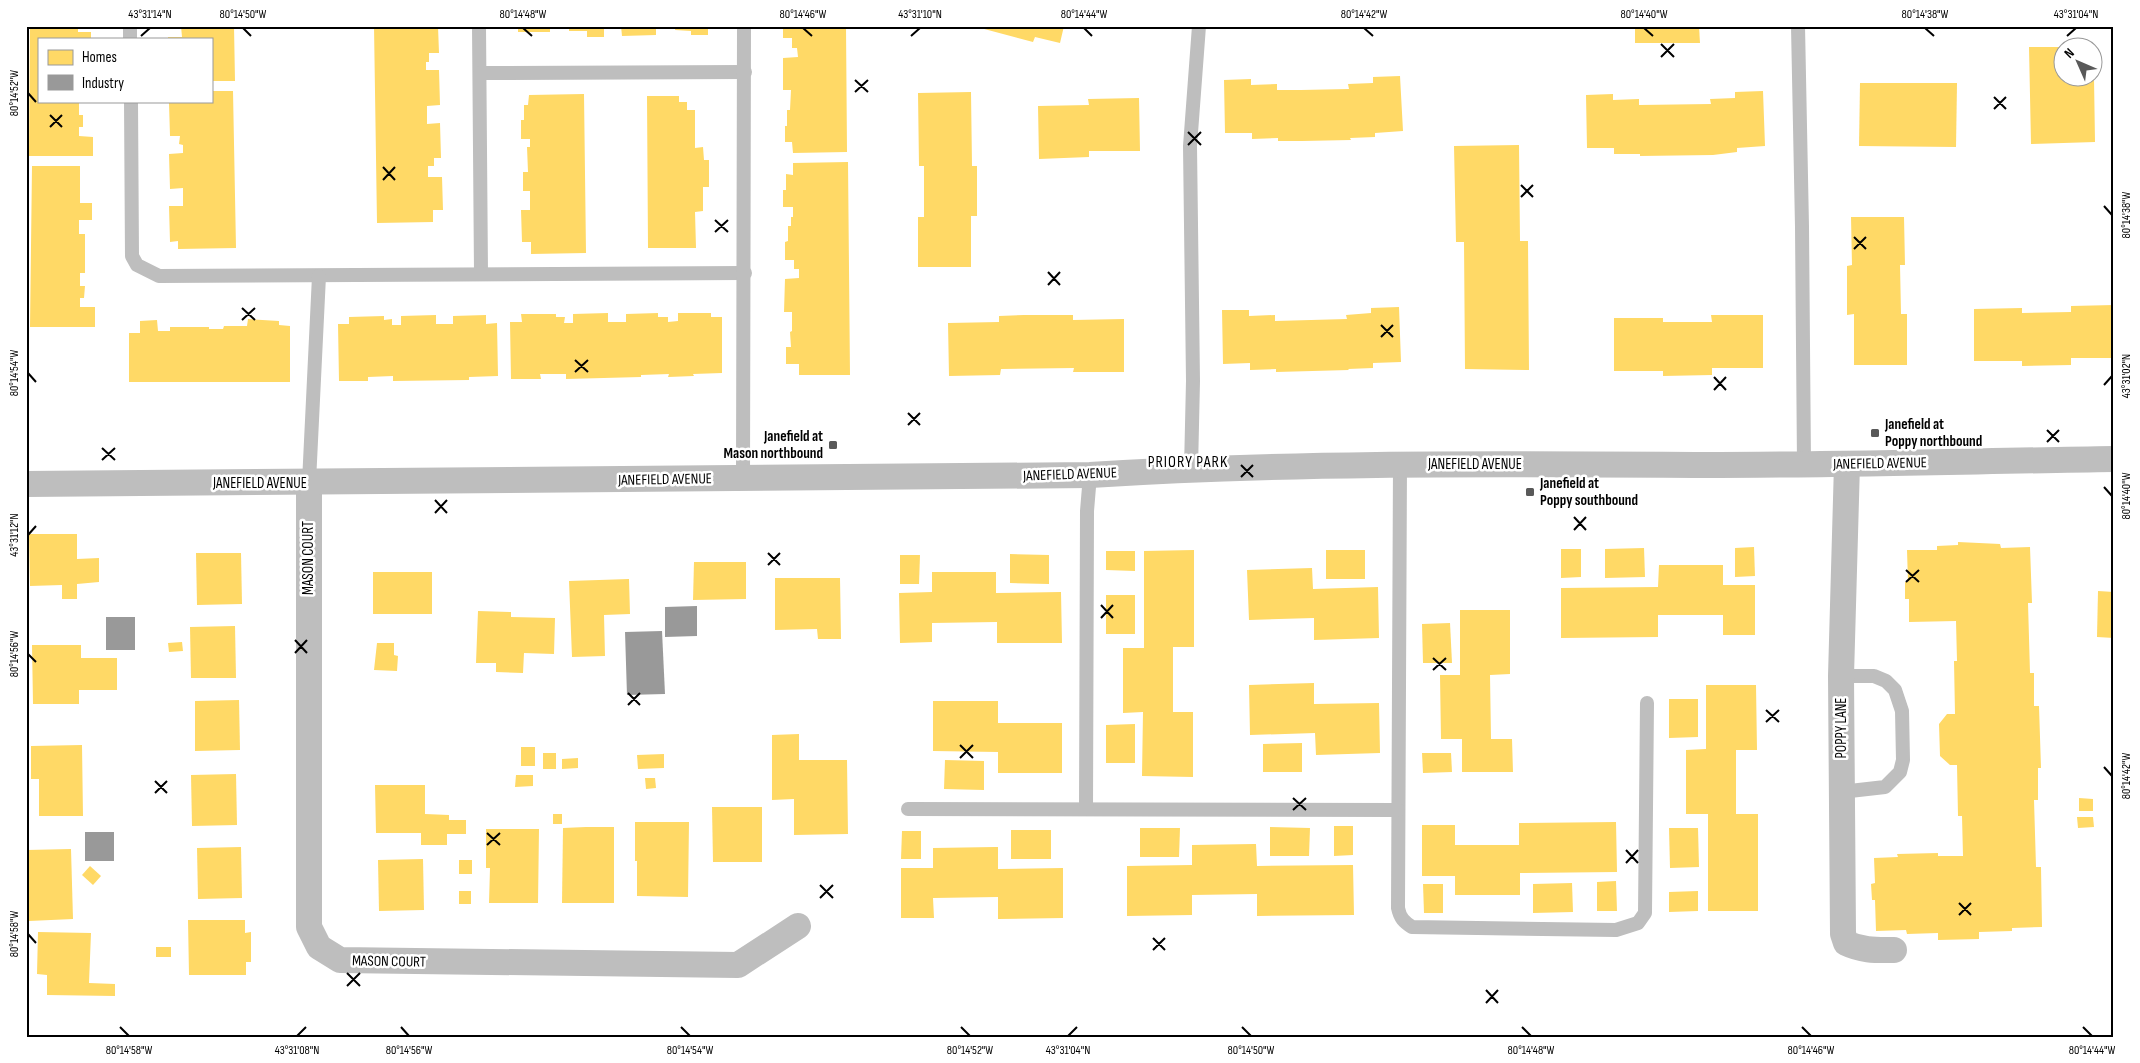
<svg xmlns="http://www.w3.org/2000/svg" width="2140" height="1063" font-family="'Sofia Sans Condensed',sans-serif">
	<rect width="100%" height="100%" fill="#fff"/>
	<!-- homes -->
	<g fill="#ffd966">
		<polygon points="30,26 78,26 78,32 91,32 91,39 39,39 39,101 79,101 79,115 83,115 83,127 79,127 79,136 93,137 93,156 29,156"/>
		<polygon points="181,26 234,26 235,81 211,81 211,39 168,39 168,37 182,37"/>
		<polygon points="374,26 438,26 439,53 429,53 429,62 426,62 426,70 439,70 440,105 427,106 427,124 440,123 441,158 434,158 434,166 428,166 428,177 442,177 443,210 433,210 433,222 377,223"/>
		<polygon points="507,26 550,26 550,32 518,32 518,28 507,28"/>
		<polygon points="569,26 604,26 604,37 587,37 587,31 569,31"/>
		<polygon points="621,26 656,26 656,35 622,36"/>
		<polygon points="676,26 708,26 708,35 691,35 691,31 675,30"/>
		<polygon points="783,26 846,26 847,152 793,153 792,142 785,142 785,126 787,126 787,110 790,110 791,90 783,90 783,58 798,57 797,48 792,48 792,38 783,38"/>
		<polygon points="973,26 1064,26 1060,43 1035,37 1033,42"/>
		<polygon points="1635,26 1699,26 1700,43 1635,43"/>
		<polygon points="2029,47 2062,47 2062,78 2094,78 2095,142 2031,144"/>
		<polygon points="1400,76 1403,131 1375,133 1375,137 1350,138 1351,140 1302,141 1278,141 1278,138 1252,139 1252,133 1225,133 1224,80 1251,79 1251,85 1277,84 1277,90 1301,90 1349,89 1348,84 1373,83 1373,77"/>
		<polygon points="1860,83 1957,83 1956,147 1859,146"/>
		<polygon points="211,91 233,91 236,248 178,249 178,241 170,242 169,206 183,206 183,188 170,189 169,154 183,153 183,145 179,144 180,136 170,136 169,103 211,101"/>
		<polygon points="1763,91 1765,146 1737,148 1737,152 1713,155 1640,156 1640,154 1614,154 1614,148 1587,148 1586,95 1613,94 1613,100 1639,99 1639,105 1711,104 1710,99 1735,98 1735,92"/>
		<polygon points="971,92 972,166 977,166 977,216 971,216 971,267 918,267 918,217 924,217 924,166 919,166 918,93"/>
		<polygon points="584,94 586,253 531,254 531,242 522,242 521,210 530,210 530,191 523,191 523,172 528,172 527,147 530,147 530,139 521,139 521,120 524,120 524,105 528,105 529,95"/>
		<polygon points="647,96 679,96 679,102 687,102 687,110 695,110 695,148 703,147 704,160 709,160 709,187 703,187 703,211 695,212 696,248 648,248"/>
		<polygon points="1139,98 1140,151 1089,151 1089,157 1039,159 1038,106 1089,105 1088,99"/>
		<polygon points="1519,145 1520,241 1528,241 1529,370 1465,369 1464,242 1456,242 1454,146"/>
		<polygon points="848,162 850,375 799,375 799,364 786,364 786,347 791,347 790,332 792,331 792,312 784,312 785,279 799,278 799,269 794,269 794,260 785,260 785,242 788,241 788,226 791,226 791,217 793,217 793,207 783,207 783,190 786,190 786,174 793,175 793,163"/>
		<polygon points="32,166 80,166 80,203 92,203 92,220 79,220 79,234 85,234 85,273 80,273 80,286 85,286 84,298 80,298 80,307 95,307 95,327 30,327"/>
		<polygon points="1851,217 1904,217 1905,265 1900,265 1901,314 1907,314 1907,365 1854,365 1854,314 1847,315 1847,266 1852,265"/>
		<polygon points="2114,305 2114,358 2071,358 2071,365 2022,366 2022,361 1974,361 1974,309 2022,308 2022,313 2071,312 2071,306"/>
		<polygon points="1399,307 1401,362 1373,363 1373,368 1348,369 1349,370 1276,372 1276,369 1250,370 1250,363 1223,364 1222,310 1249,310 1249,316 1275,315 1275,321 1347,319 1346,315 1371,313 1371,308"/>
		<polygon points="608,313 608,322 626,322 626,314 658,313 658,317 668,317 668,322 678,321 678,313 711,313 711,317 722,317 722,373 693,374 694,376 668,377 669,374 641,375 641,377 566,379 566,374 540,374 541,379 511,379 510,322 522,322 521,314 556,314 556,317 565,317 564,323 573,323 573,314"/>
		<polygon points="436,315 436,324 453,324 453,316 486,315 486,324 497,323 498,376 469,377 469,380 393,381 393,376 368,377 368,381 339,381 338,324 349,324 349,317 384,316 384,320 392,319 392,325 401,325 401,316"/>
		<polygon points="1024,315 1073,315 1073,320 1124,319 1124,372 1073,372 1074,368 1001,369 1000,375 949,376 948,323 999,322 999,316"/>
		<polygon points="1711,315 1763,315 1763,368 1712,368 1712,375 1663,376 1663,371 1614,371 1614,318 1663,318 1663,322 1712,322"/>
		<polygon points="248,319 279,321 279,325 290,326 290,382 129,382 129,333 140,333 140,321 157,320 158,331 170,331 170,327 209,327 209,329 223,329 224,326 247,326"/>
		<polygon points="29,534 77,534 77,559 99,558 99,582 77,584 77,599 62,599 62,585 30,586"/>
		<polygon points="1958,542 2000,544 2001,548 2030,547 2032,603 2028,603 2030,673 2034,673 2034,706 2039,706 2041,768 2038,768 2038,800 2034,800 2036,867 2041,867 2042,927 2012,928 2012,931 1979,932 1979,939 1938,940 1938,933 1907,934 1906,930 1876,931 1875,900 1872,900 1871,884 1875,883 1874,858 1898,857 1897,854 1938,853 1938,856 1963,856 1962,816 1958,816 1957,765 1950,765 1940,756 1939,724 1947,714 1955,714 1954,661 1957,661 1956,621 1909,622 1909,599 1905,599 1905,582 1908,582 1907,550 1937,550 1937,546 1958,545"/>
		<polygon points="1754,547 1755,576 1735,577 1735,548"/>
		<polygon points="1644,548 1645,577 1605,578 1605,549"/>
		<polygon points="1561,549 1581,549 1581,577 1561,578"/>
		<polygon points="1194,550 1194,647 1173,647 1173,712 1193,712 1193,777 1142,776 1143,712 1123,713 1123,648 1144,648 1144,551"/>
		<rect x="1326" y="550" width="39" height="29"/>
		<polygon points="1106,551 1135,551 1135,571 1106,570"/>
		<polygon points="196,553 241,553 242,604 197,605"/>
		<polygon points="1010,554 1049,555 1049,584 1010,583"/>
		<polygon points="900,555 920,555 919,584 900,584"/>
		<polygon points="694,562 746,562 746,599 693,600"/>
		<polygon points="1659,565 1723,565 1723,585 1755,585 1755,635 1723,635 1723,615 1658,615 1658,637 1561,638 1561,588 1658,587"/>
		<polygon points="1312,568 1313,589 1378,587 1379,638 1314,640 1314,618 1249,620 1247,570"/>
		<rect x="373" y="572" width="59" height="42"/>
		<polygon points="932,572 996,572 996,593 1061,592 1062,643 997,643 997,622 932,623 932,642 900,643 899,593 932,592"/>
		<polygon points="775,578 840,578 841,639 818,639 817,629 775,630"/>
		<polygon points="629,579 630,614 604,615 605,656 572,657 569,581"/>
		<polygon points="2098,591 2114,592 2114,638 2097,637"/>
		<rect x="1106" y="595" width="29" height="39"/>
		<polygon points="1460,610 1510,610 1510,674 1490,675 1491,739 1512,739 1513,772 1462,772 1462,739 1441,739 1440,675 1460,675"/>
		<polygon points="478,611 511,612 511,617 555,618 554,654 524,653 523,673 496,672 496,663 476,663"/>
		<polygon points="1450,623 1452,663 1423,663 1422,624"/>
		<polygon points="235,626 236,678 191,678 190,627"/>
		<polygon points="182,642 183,651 169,652 168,643"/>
		<polygon points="377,643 394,643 394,655 398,656 397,671 374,670"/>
		<polygon points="32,645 81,645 81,658 117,658 117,690 79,690 79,704 33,704"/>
		<polygon points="1314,683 1314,704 1379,703 1380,753 1316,755 1315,733 1250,735 1249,685"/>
		<polygon points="1706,685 1756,685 1757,750 1736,750 1736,814 1758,814 1758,911 1708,911 1708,814 1686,814 1686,750 1706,749"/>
		<polygon points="1669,699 1698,699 1698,737 1669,738"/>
		<polygon points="239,700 240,750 195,751 195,701"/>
		<polygon points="933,701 998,701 998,723 1062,723 1062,773 998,773 998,752 933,751"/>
		<polygon points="1135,724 1135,763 1106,763 1106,725"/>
		<polygon points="799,734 799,760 847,760 848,834 794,835 794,799 772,800 772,735"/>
		<polygon points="1302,743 1302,772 1263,772 1263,744"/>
		<polygon points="82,745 83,816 39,816 39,779 31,779 31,746"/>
		<rect x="521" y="747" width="14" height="19"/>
		<rect x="543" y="753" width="13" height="16"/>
		<polygon points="1422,753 1451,753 1452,772 1423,773"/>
		<polygon points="664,754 664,768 638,769 637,755"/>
		<polygon points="578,758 578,768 562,769 562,759"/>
		<polygon points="945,760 984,761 984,790 944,789"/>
		<polygon points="236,774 237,825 192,826 191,775"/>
		<polygon points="516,775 533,775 533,786 515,787"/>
		<polygon points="645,778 655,778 656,788 646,789"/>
		<polygon points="375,785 425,785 425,814 449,815 449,820 466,820 466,834 447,834 447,845 421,845 421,833 376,833"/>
		<polygon points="2079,798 2093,799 2093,811 2079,811"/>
		<polygon points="712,807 762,807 762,862 713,862"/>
		<rect x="553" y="814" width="9" height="10"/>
		<polygon points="2077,817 2093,817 2094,827 2078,828"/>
		<polygon points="635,822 689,822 688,897 637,896 637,861 635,861"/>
		<polygon points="1616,822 1617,872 1520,873 1520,895 1455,895 1455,876 1422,876 1422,825 1455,825 1455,845 1519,845 1519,823"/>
		<polygon points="1334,826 1353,826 1353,855 1334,856"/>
		<polygon points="586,827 614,827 614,903 562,903 563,828"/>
		<polygon points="1270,827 1310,828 1309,856 1270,856"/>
		<polygon points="1140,828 1180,828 1179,857 1140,857"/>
		<polygon points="1669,828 1698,828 1699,867 1670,868"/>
		<polygon points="486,829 539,829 538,903 489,903 490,868 486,868"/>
		<rect x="1011" y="830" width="40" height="29"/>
		<polygon points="902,831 921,831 921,859 901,859"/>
		<polygon points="1254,844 1256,844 1257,866 1353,865 1354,915 1257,916 1257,894 1192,895 1192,915 1127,916 1127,866 1192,865 1192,845"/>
		<polygon points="241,847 242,898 198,899 197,848"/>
		<polygon points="995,847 998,847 998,869 1063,868 1063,918 998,919 998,897 933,898 934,918 901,918 901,868 933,868 933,848"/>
		<polygon points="71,849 73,919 29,921 27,850"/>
		<polygon points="423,859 424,910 379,911 378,860"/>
		<rect x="459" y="860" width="13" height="14"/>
		<polygon points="90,866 101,876 93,885 82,875"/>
		<polygon points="1616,881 1617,911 1597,911 1597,882"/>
		<polygon points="1572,883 1573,912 1533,913 1533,884"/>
		<polygon points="1423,884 1443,884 1443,913 1424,913"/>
		<rect x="459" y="891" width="12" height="13"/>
		<polygon points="1698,891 1698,911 1669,912 1669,892"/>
		<polygon points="188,920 245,920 245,933 251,932 251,962 246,962 246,975 189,975"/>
		<polygon points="38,932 91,933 89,983 115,984 115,996 47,995 47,975 37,974"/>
		<rect x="156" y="947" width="15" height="10"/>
	</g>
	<!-- industry -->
	<g fill="#999">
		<polygon points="697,606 697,636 665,637 665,607"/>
		<rect x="106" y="617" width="29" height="33"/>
		<polygon points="662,631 665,694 627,695 625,632"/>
		<rect x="85" y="832" width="29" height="29"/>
	</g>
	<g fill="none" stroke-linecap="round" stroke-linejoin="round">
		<!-- service -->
		<g stroke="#bebebe" stroke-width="14">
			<polyline points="130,26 130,39"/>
			<polyline points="479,26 481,273"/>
			<polyline points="1798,26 1802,227 1804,464"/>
			<polyline points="480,73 745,72"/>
			<polyline points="131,101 132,256 137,265 159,276 745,273"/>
			<path d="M 1400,464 L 1398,908 C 1400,918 1404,922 1412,927 L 1616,930 L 1638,923 L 1645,913 L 1647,703"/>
			<polyline points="1191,469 1193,381 1190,146 1199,26"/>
			<polyline points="743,478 744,26"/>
			<polyline points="309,482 319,276"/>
			<polyline points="1841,676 1874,676 1886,681 1895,690 1902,711 1903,760 1900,772 1885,787 1841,792"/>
			<polyline points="908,809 1398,810"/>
			<polyline points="1086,809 1087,511 1090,475"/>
		</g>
		<!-- minor -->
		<g stroke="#bebebe" stroke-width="26">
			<path d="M 1847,464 L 1841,676 L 1843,934 L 1846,943 C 1863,951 1877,950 1894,950"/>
			<polyline points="309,482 309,927 319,947 340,960 738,965 798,926"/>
			<path d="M 26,484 L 1090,475 C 1293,462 1498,464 1702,465 C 1839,465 1977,461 2114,459"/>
		</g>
	</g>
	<!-- ticks -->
	<path fill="none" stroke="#000" stroke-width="2" d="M 243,28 L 251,36M 523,28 L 532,36M 803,28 L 812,36M 1084,28 L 1092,36M 1364,28 L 1373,36M 1644,28 L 1653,36M 1925,28 L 1934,36M 141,36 L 150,28M 911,36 L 920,28M 2067,36 L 2076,28M 1661,44 L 1674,57M 1661,57 L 1674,44M 855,80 L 868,92M 855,92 L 868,80M 28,93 L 36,102M 1994,97 L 2006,109M 1994,109 L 2006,97M 50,115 L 62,127M 50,127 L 62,115M 1188,132 L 1201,145M 1188,145 L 1201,132M 383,167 L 395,180M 383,180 L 395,167M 1521,185 L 1533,197M 1521,197 L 1533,185M 2104,206 L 2112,215M 715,220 L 728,232M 715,232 L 728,220M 1854,237 L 1866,249M 1854,249 L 1866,237M 1048,272 L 1060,285M 1048,285 L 1060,272M 242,308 L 255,320M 242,320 L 255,308M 1381,325 L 1393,337M 1381,337 L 1393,325M 575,360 L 588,372M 575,372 L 588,360M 28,373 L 36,382M 1714,377 L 1726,390M 2104,385 L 2112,376M 1714,390 L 1726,377M 908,413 L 920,425M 908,425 L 920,413M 2047,430 L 2059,442M 2047,442 L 2059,430M 102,448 L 115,460M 102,460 L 115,448M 1241,465 L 1253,477M 1241,477 L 1253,465M 2104,487 L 2112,496M 435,500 L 447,513M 435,513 L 447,500M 1574,517 L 1586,530M 1574,530 L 1586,517M 28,535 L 36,526M 768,553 L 780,565M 768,565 L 780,553M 1906,570 L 1919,582M 1906,582 L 1919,570M 1101,605 L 1113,618M 1101,618 L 1113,605M 295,640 L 307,653M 295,653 L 307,640M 28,654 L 36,662M 1433,658 L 1446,670M 1433,670 L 1446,658M 628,693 L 640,705M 628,705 L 640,693M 1766,710 L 1779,722M 1766,722 L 1779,710M 960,745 L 973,758M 960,758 L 973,745M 2104,767 L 2112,776M 155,781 L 167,793M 155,793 L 167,781M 1293,798 L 1306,810M 1293,810 L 1306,798M 487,833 L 500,845M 487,845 L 500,833M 1626,850 L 1638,863M 1626,863 L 1638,850M 820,885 L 833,898M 820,898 L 833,885M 1959,903 L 1971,915M 1959,915 L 1971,903M 28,934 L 36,943M 1153,938 L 1165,950M 1153,950 L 1165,938M 347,973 L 360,986M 347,986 L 360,973M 1486,990 L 1498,1003M 1486,1003 L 1498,990M 120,1027 L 129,1036M 401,1027 L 409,1036M 681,1027 L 690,1036M 961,1027 L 970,1036M 1242,1027 L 1251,1036M 1522,1027 L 1531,1036M 1802,1027 L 1811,1036M 2083,1027 L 2092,1036M 297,1036 L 306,1027M 1068,1036 L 1077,1027"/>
	<!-- markers -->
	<g fill="#595959" stroke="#fff" stroke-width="2">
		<rect x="1870" y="428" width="10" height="10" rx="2.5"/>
		<rect x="828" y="440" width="10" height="10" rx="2.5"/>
		<rect x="1525" y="487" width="10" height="10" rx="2.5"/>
	</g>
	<g text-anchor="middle" stroke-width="5" stroke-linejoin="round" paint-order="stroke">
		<!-- poi labels -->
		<g font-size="15" font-weight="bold" fill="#000" stroke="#fff" text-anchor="start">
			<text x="1885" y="429">Janefield at<tspan x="1885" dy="17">Poppy northbound</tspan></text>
			<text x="823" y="441" text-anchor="end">Janefield at<tspan x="823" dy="17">Mason northbound</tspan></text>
			<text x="1540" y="488">Janefield at<tspan x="1540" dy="17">Poppy southbound</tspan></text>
		</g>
		<!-- street labels -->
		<g font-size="15" fill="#000" stroke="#fff">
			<text transform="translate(1880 463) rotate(-1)" y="5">JANEFIELD AVENUE</text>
			<text x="1475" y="469">JANEFIELD AVENUE</text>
			<text transform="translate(1070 474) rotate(-2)" y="5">JANEFIELD AVENUE</text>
			<text transform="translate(665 479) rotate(-1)" y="5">JANEFIELD AVENUE</text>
			<text x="260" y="488">JANEFIELD AVENUE</text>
			<text transform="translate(308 558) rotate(-90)" y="5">MASON COURT</text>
			<text transform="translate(1841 728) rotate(-90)" y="5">POPPY LANE</text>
			<text transform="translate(389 961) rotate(1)" y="5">MASON COURT</text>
		</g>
		<!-- neighbourhood labels -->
		<g font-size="16" letter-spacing="1" fill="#000" stroke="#fff">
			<text x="1188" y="467">PRIORY PARK</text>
		</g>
	</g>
	<!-- border -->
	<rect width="2140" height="1063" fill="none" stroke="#ffffff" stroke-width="55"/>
	<!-- legend -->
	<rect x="38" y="38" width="175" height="65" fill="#ffffff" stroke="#999999"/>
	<rect x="48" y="50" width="25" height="15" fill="#ffd966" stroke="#999999"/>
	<text x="82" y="62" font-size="15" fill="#000000">Homes</text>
	<rect x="48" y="75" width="25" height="15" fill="#999999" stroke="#999999"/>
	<text x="82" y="88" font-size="15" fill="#000000">Industry</text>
	<!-- north arrow -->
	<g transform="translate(2078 62) rotate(315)"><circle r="24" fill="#ffffff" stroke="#999999"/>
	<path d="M0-4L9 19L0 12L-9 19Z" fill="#595959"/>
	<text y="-8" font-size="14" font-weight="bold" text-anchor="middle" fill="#000000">N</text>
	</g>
	<rect x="28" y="28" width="2084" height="1008" fill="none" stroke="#000" stroke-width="2"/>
	<g font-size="12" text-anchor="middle" fill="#000">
		<text x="150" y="18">43°31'14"N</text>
		<text x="243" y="18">80°14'50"W</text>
		<text x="523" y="18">80°14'48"W</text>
		<text x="803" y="18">80°14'46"W</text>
		<text x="920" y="18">43°31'10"N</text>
		<text x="1084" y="18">80°14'44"W</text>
		<text x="1364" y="18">80°14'42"W</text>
		<text x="1644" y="18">80°14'40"W</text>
		<text x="1925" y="18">80°14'38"W</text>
		<text x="2076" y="18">43°31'04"N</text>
		<text transform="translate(14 93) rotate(-90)" y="4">80°14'52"W</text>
		<text transform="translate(2126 215) rotate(-90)" y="4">80°14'38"W</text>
		<text transform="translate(14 373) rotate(-90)" y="4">80°14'54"W</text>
		<text transform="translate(2126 376) rotate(-90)" y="4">43°31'02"N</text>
		<text transform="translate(2126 496) rotate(-90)" y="4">80°14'40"W</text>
		<text transform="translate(14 535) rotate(-90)" y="4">43°31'12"N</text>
		<text transform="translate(14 654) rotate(-90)" y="4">80°14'56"W</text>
		<text transform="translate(2126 776) rotate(-90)" y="4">80°14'42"W</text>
		<text transform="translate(14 934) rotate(-90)" y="4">80°14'58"W</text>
		<text x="129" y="1054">80°14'58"W</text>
		<text x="297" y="1054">43°31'08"N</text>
		<text x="409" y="1054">80°14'56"W</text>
		<text x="690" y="1054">80°14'54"W</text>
		<text x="970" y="1054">80°14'52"W</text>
		<text x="1068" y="1054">43°31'04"N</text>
		<text x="1251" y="1054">80°14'50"W</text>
		<text x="1531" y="1054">80°14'48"W</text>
		<text x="1811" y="1054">80°14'46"W</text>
		<text x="2092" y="1054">80°14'44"W</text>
	</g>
</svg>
